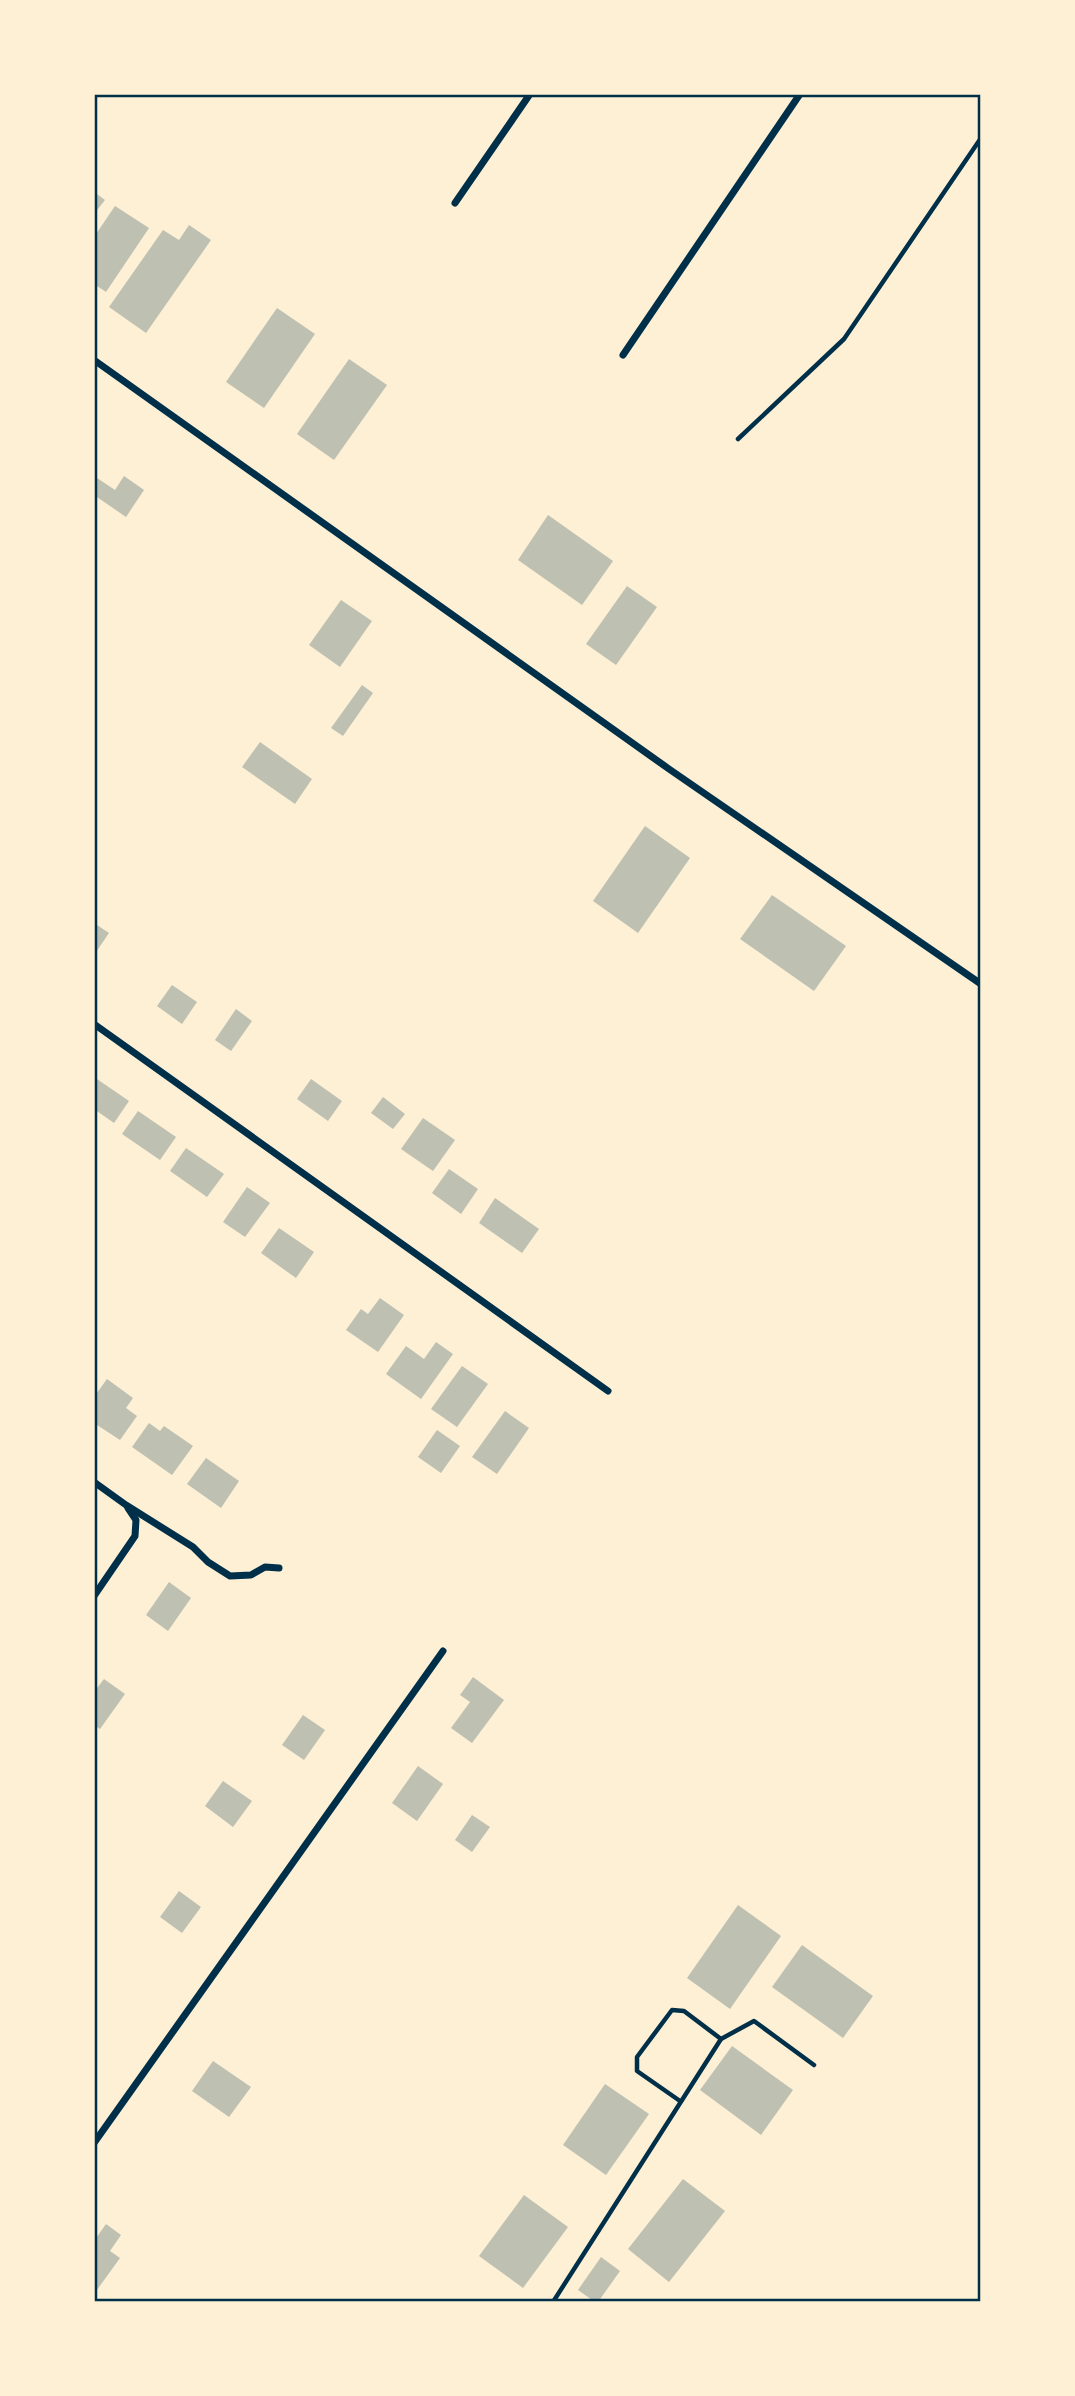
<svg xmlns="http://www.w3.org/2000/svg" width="1075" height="2396" font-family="'Source Sans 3',sans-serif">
	<rect width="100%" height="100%" fill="#fdf0d5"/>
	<!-- building -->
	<g fill="#bec0b2">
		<polygon points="94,192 105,200 94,214"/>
		<polygon points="115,206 149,228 106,292 94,284 94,237"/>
		<polygon points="189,225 211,240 146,333 109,307 163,230 179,240"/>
		<polygon points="277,308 315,334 264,408 226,382"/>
		<polygon points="349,359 387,385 334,460 297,434"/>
		<polygon points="94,476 115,490 124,476 144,490 126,517 94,495"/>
		<polygon points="548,515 613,561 582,605 518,560"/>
		<polygon points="627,586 657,607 616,665 586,644"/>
		<polygon points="341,600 372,621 340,667 309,645"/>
		<polygon points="362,685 373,693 343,736 331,728"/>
		<polygon points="260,742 312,779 295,804 242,767"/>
		<polygon points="645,826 690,858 638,933 593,901"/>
		<polygon points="772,895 846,946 814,991 740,939"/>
		<polygon points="94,923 109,933 94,955"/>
		<polygon points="172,985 197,1002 182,1024 157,1006"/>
		<polygon points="236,1009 252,1021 231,1051 215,1040"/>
		<polygon points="94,1077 129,1101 114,1123 94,1109"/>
		<polygon points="311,1079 342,1101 328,1121 297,1099"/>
		<polygon points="383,1097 405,1114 393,1129 371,1113"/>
		<polygon points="138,1111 176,1137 160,1160 122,1134"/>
		<polygon points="423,1118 455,1140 433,1171 401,1149"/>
		<polygon points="186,1148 224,1174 207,1197 170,1171"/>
		<polygon points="449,1169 478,1189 461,1214 432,1193"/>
		<polygon points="247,1187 270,1203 245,1237 223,1222"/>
		<polygon points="495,1198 539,1229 522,1253 479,1223"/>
		<polygon points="279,1228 314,1252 296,1278 261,1253"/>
		<polygon points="380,1298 404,1315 378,1352 346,1330 361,1309 368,1314"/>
		<polygon points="436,1342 453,1354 421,1399 386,1374 406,1346 424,1359"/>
		<polygon points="462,1366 488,1384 457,1427 431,1409"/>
		<polygon points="107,1379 133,1398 126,1408 137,1416 120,1440 94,1423 94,1397"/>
		<polygon points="505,1411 529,1428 497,1474 472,1457"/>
		<polygon points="149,1423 160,1431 164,1426 193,1446 172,1475 132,1447"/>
		<polygon points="437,1430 460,1446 441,1473 418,1457"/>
		<polygon points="206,1458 239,1481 221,1508 187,1484"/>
		<polygon points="169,1582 191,1598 168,1631 146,1615"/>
		<polygon points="473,1677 504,1700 472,1743 451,1728 470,1702 460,1695"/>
		<polygon points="104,1679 125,1694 100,1729 94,1725 94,1692"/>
		<polygon points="303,1715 325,1730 304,1760 282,1745"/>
		<polygon points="418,1766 443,1784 417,1821 392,1803"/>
		<polygon points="223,1781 252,1801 233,1827 205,1806"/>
		<polygon points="472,1815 490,1827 472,1852 455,1840"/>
		<polygon points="179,1891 201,1907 182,1933 160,1917"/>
		<polygon points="738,1905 781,1936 730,2009 687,1978"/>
		<polygon points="802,1945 873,1996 843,2038 772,1987"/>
		<polygon points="732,2046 793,2090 761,2135 700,2090"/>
		<polygon points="213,2061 251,2087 229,2117 192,2091"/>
		<polygon points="605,2084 649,2114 606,2175 563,2145"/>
		<polygon points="683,2179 725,2211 669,2282 628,2249"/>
		<polygon points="524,2195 568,2227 523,2288 479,2256"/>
		<polygon points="106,2224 121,2235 110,2251 120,2258 94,2294 94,2241"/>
		<polygon points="601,2257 620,2271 598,2302 595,2302 578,2290"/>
	</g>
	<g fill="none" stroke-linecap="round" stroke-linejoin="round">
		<!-- service -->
		<g stroke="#003049" stroke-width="4.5">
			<polyline points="738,439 844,339 981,138"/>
			<polyline points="680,2101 637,2071 637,2057 672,2010 684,2011 721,2039"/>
			<polyline points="553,2302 721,2039 754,2021 814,2065"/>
		</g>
		<!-- minor -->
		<g stroke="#003049" stroke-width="7">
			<polyline points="455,203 530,94"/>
			<polyline points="623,355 800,94"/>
			<polyline points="94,360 669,769 981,984"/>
			<polyline points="94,1024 608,1391"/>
			<polyline points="94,1482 126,1505 193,1547 208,1562 230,1576 251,1575 265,1567 279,1568"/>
			<polyline points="94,1596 135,1536 136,1520 128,1508"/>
			<polyline points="94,2143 443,1651"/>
		</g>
	</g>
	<!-- border -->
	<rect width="1075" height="2396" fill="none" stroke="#fdf0d5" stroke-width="192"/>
	<rect x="96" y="96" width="883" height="2204" fill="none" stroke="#003049" stroke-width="2.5"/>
</svg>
